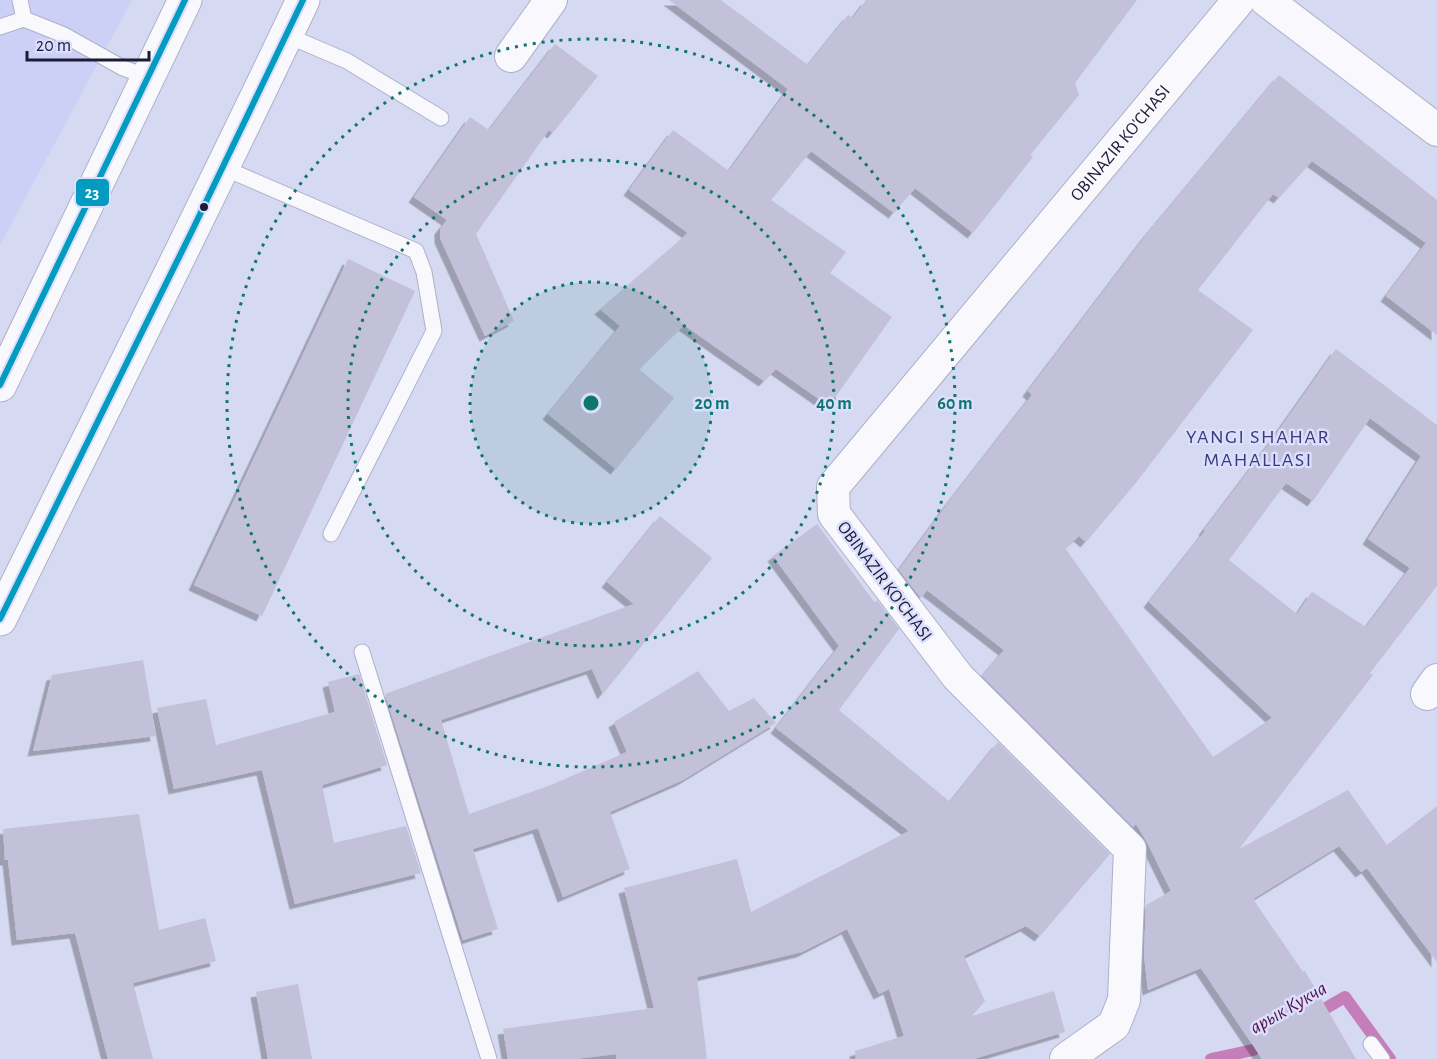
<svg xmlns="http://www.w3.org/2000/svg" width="1437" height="1059" font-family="'Alegreya Sans',sans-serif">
	<defs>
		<filter id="shadow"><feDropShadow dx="-5.5" dy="5.5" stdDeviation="0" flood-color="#0004"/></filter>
	</defs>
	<rect width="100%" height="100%" fill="#d6d9f2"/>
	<!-- built -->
	<polygon fill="#ccd0f6" points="0,0 132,0 0,245"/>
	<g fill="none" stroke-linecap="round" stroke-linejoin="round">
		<!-- stream -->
		<g stroke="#c57eb9" stroke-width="12">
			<polyline points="1314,1015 1345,997 1390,1059"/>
			<polyline points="1211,1059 1253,1050 1268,1042"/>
		</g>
	</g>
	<!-- building -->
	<g fill="#c3c0d9" fill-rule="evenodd" filter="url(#shadow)">
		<polygon points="669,0 721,0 808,65 848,15 853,18 866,0 1137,0 1075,83 1079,95 1030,155 1033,157 973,233 915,188 894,213 811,151 771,200 846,252 830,273 892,317 829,406 776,369 764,381 684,325 639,369 674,398 616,469 548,414 620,326 600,309 688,233 629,190 673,130 729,171 788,89"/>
		<polygon points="555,44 598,76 553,133 549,130 476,234 514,321 485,336 440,238 440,229 447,220 414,197 470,117 489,130"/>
		<path d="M 1279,75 L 1437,200 L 1437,335 L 1386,296 L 1426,243 L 1312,161 L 1279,198 L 1273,194 L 1198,290 L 1253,330 L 1135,484 L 1086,542 L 1079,536 L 1065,548 L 1213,757 L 1272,718 L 1149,602 L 1205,531 L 1204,530 L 1269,444 L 1336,349 L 1437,425 L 1437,586 L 1370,673 L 1373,675 L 1239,849 L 1348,790 L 1387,845 L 1437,806 L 1437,962 L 1367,868 L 1361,872 L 1339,846 L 1253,899 L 1303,972 L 1305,971 L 1356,1059 L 1262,1059 L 1201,968 L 1148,990 L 1144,955 L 1146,905 L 1171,891 L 1147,842 L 1136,824 L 1133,827 L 982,676 L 1004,650 L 927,590 L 921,598 L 899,570 L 948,503 L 1032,395 L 1028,391 L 1147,234 ZM 1370,418 L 1421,456 L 1368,539 L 1410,568 L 1366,627 L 1312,592 L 1297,614 L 1229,560 L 1286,483 L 1313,501 Z"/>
		<polygon points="348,259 415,291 262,616 194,585"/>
		<polygon points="660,516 712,558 603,694 592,669 441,720 469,814 551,785 627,752 614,722 698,671 729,711 754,698 776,723 683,780 610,812 630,869 563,897 538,828 473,849 498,929 463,940 385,694 634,604 607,582"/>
		<polygon points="817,524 875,603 877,600 899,629 839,710 950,802 998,742 1110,854 1040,936 1026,926 964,956 985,1001 972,1016 1054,991 1065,1032 973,1059 856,1059 855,1051 904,1036 889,989 879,994 847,929 802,952 697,977 707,1059 616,1059 616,1054 575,1059 508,1059 503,1029 654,1008 624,888 737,859 751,912 909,831 776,728 839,646 773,556"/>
		<polygon points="143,660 156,736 33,751 52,675"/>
		<polygon points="359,674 387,765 322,785 334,843 406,826 421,873 295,904 262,770 174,789 157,708 206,699 216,745 335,712 328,682"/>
		<polygon points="139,814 159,930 205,918 216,961 133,983 153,1059 108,1059 75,933 17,940 8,860 5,860 3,829"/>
		<polygon points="298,984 312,1059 268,1059 256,992"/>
	</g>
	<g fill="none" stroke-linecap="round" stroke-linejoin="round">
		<!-- service casing -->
		<g stroke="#aeb0c8" stroke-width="17">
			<g id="service">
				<polyline points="20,0 24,19"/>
				<polyline points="0,27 24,19 64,35 123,68 148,77"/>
				<polyline points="286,35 347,61 441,118"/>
				<polyline points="224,168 416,251 424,272 434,331 331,534"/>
				<polyline points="362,652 489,1059"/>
				<polyline points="1371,1044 1382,1059"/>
			</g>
		</g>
		<!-- minor casing -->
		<g stroke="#aeb0c8" stroke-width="34">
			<g id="minor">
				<polyline points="1266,0 1437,130"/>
				<polyline points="511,56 551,0"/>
				<polyline points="1427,694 1437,680"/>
				<path id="s1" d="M 1066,1059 L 1114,1025 L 1124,1000 L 1130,849 L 958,677 L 834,514 L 833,487 L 1239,0"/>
			</g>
		</g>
		<!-- primary casing -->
		<g stroke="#aeb0c8" stroke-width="35">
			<g id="primary">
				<polyline points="0,385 185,0"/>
				<path d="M 0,619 C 101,413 205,208 303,0"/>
			</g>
		</g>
		<!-- service -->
		<use href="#service" stroke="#f9f9fd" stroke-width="15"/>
		<!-- minor -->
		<use href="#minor" stroke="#f9f9fd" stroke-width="32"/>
		<!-- primary -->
		<use href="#primary" stroke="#f9f9fd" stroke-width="33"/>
		<!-- bus-1 casing -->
		<g stroke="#dbdffd" stroke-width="10">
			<g id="bus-1">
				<polyline points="0,385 185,0"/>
				<polyline points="0,619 191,233 303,0"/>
			</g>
		</g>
		<!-- bus-1 -->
		<use href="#bus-1" stroke="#039bbf" stroke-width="6"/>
	</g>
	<!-- distance rings -->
	<circle cx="591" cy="403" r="121" fill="#0f766e" fill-opacity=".12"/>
	<g fill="none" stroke="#0f766e" stroke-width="3" stroke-dasharray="3 6">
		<circle cx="591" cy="403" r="121"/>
		<circle cx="591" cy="403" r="243"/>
		<circle cx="591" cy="403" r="364"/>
	</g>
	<!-- markers -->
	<circle fill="#1b1c37" stroke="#dbdffd" stroke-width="2" cx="204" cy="207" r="5"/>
	<g text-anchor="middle" stroke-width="5" stroke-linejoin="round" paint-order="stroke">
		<!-- street labels -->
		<g font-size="18" fill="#1b1c37" stroke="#dbdffd">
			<text dy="6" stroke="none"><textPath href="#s1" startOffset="1160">OBINAZIR KO'CHASI</textPath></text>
			<text transform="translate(885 581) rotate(53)" y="6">OBINAZIR KO'CHASI</text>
		</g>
		<!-- neighbourhood labels -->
		<g font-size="20" letter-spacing="1.5" fill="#393a77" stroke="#dbdffd">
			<text x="1258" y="443">YANGI SHAHAR<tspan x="1258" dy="23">MAHALLASI</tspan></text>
		</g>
		<!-- water labels -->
		<g font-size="20" font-style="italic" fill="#531143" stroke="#dbdffd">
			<text transform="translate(1288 1007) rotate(-30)" y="7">арык Кукча</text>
		</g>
	</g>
	<circle cx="591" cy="403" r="9" fill="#0f766e" stroke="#dbdffd" stroke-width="3"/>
	<g font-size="18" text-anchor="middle" font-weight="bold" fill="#0f766e" stroke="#dbdffd" stroke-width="5" stroke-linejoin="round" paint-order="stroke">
		<text x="712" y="409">20 m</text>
		<text x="834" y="409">40 m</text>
		<text x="955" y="409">60 m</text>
	</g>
	<rect stroke="#dbdffd" stroke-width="2" x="75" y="178" width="35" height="29" rx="6" fill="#039bbf"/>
	<g font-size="16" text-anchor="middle" font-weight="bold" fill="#fff">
		<text x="92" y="198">23</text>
	</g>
	<!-- scale -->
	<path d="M27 51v9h122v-9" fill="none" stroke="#1b1c37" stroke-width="3"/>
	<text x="36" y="51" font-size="18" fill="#1b1c37" stroke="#dbdffd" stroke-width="4.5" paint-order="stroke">20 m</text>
</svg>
